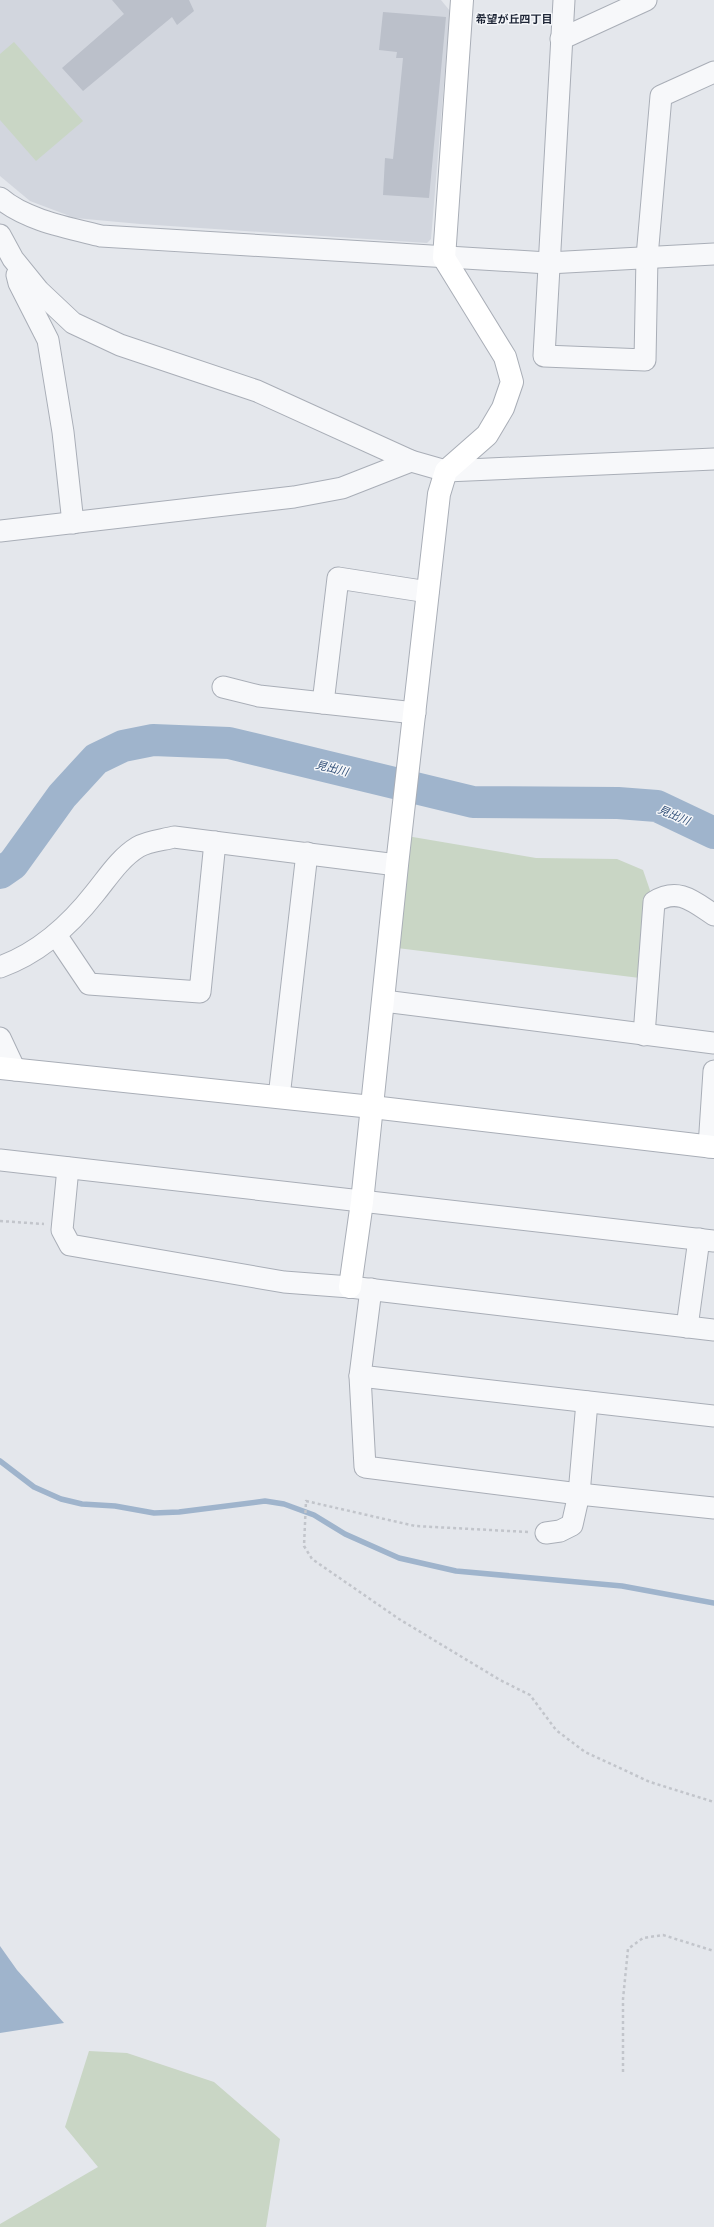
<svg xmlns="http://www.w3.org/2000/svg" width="714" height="2227" font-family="Barlow,'Noto Sans JP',sans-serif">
	<rect width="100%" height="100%" fill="#e4e7ec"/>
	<!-- built -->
	<polygon fill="#d2d6de" points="0,0 441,0 450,11 431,239 427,243 140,224 75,218 30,201 0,176"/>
	<!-- green -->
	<g fill="#c9d6c5">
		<polygon points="14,42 83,121 36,161 0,120 0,54"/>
		<polygon points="401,835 536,858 617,859 643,870 654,902 648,979 389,947"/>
		<polygon points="89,2051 127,2053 214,2082 280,2139 266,2227 0,2227 0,2224 98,2167 65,2127"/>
	</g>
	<!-- water -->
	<polygon fill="#9fb4cc" points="0,1946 17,1970 64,2023 0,2033"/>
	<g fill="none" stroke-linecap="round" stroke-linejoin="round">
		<!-- stream -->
		<polyline stroke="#9fb4cc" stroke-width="5.5" points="0,1461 34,1487 61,1499 82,1504 115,1506 154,1513 179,1512 265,1501 284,1504 314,1515 345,1534 399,1558 456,1571 622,1586 714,1603"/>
		<!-- river -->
		<polyline stroke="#9fb4cc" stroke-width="32" points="0,873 13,864 62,796 96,759 123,746 153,740 229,743 473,802 618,803 657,806 714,833"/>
	</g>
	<!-- building -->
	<g fill="#bbc0ca">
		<polygon points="112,0 189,0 194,11 177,25 172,17 83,91 62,68 124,14"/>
		<polygon points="383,12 446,17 429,198 383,195 385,158 393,159 403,58 396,58 397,52 379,50"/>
	</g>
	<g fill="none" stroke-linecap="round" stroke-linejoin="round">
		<!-- street casing -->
		<g stroke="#a9aeb7" stroke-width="23">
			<g id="street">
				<polyline points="564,0 544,356 645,360 647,257 661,96 714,72"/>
				<polyline points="561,39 646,0"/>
				<path d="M 0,198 C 25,220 69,228 101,236 L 548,263 L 714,254"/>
				<polyline points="0,235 13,259 39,291 73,323 120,345 257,391 411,461 446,471 714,459"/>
				<polyline points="17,275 19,283 48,340 63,432 73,523"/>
				<polyline points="0,531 294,497 342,488 411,461"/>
				<polyline points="223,687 259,696 415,713"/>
				<polyline points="323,703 338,578 428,592"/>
				<polyline points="56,935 89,984 200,992 215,842"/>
				<path d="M 0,967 C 39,953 70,925 95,893 C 108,877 120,858 138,847 C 148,841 163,840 174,837 L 397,865"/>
				<polyline points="384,1001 714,1043"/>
				<path d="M 644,1035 L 654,902 C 678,887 693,901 714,915"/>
				<polyline points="0,1038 15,1070"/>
				<polyline points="279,1097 307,853"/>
				<polyline points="709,1147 714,1071"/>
				<polyline points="0,1160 714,1241"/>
				<polyline points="68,1168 62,1230 70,1245 284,1282 350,1287 714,1330"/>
				<polyline points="371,1289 360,1376 365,1467 579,1494 714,1508"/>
				<polyline points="687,1327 699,1239"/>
				<polyline points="360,1376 714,1416"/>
				<polyline points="546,1533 560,1531 572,1525 579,1494 587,1402"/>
			</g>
		</g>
		<!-- secondary casing -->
		<g stroke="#a9aeb7" stroke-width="24">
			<g id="secondary">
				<polyline points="0,1068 372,1107 714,1147"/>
				<polyline points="350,1287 362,1202 397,865 439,494 446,471 487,435 503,408 512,382 505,357 444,258 462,0"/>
			</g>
		</g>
		<!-- path -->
		<g stroke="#c2c5cb" stroke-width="2.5" stroke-dasharray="3 3" stroke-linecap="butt">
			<polyline points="0,1221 44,1224"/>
			<polyline points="528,1532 415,1526 306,1501 304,1546 312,1559 399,1619 500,1680 530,1695 556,1730 585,1752 650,1782 714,1802"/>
			<polyline points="623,2072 623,1999 628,1949 643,1938 663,1935 714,1951"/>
		</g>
		<!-- street -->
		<use href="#street" stroke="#f7f8fa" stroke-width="21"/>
		<!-- secondary -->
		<use href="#secondary" stroke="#fff" stroke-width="22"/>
	</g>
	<g text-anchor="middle" stroke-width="3" stroke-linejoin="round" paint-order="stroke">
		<!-- neighbourhood labels -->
		<g font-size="11" font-weight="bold" fill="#1d2536" stroke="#f4f6f9">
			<text x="514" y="23">希望が丘四丁目</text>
		</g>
		<!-- water labels -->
		<g font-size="11" font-style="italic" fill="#34527a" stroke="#f4f6f9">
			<text transform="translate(332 768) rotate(14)" y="4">見出川</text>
			<text transform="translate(674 815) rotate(23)" y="4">見出川</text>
		</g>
	</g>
</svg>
